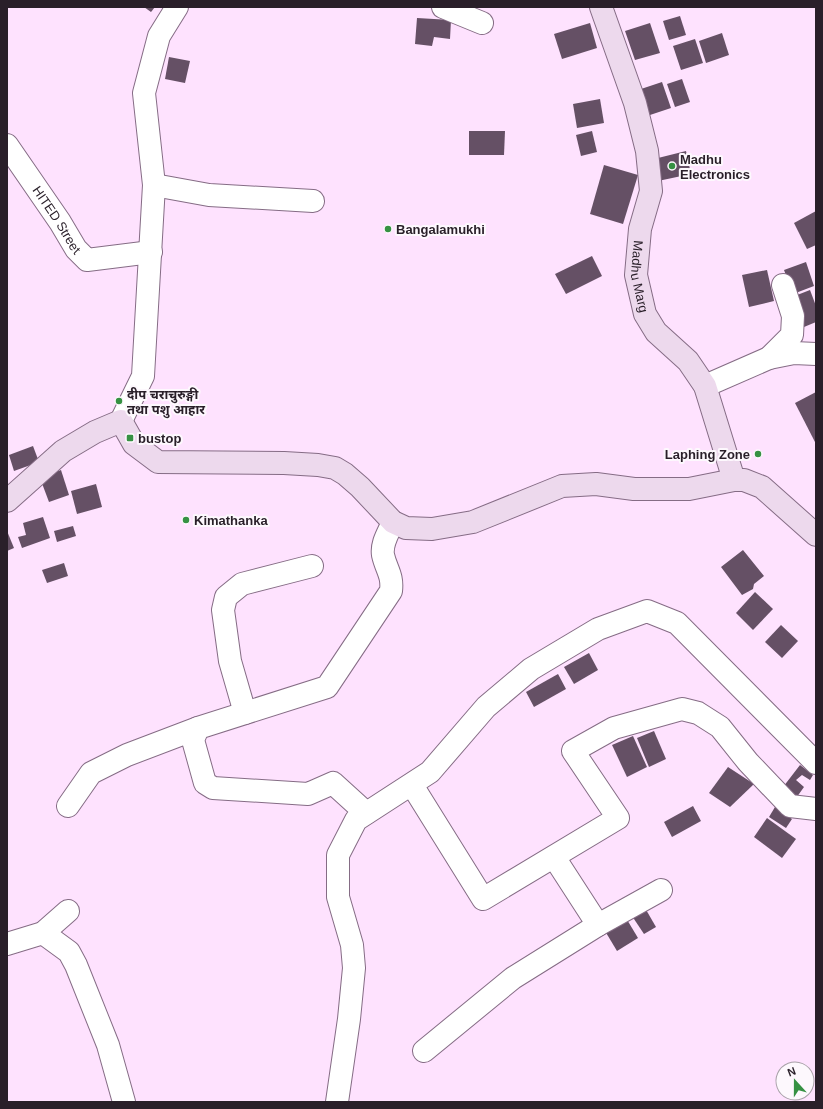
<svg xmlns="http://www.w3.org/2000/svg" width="823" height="1109" font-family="Arial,'Noto Sans Devanagari',sans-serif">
	<rect width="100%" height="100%" fill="#fee2fe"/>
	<!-- building -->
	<g fill="#655065">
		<polygon points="144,7 155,7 151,12"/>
		<polygon points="680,16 686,35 669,40 663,21"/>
		<polygon points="417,18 451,20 450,39 434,37 432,46 415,44"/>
		<polygon points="590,23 597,48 562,59 554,34"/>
		<polygon points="650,23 660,53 635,60 625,31"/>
		<polygon points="722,33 729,55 706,63 699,41"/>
		<polygon points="695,39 703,63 681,70 673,46"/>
		<polygon points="169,57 190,61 185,83 165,79"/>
		<polygon points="682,79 690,102 675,107 667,84"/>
		<polygon points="662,82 671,108 650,115 641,89"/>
		<polygon points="600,99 604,123 577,128 573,104"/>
		<polygon points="469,131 505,131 504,155 469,155"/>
		<polygon points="592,131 597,152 581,156 576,135"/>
		<polygon points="686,151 691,174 658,181 654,159"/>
		<polygon points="604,165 638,175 623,224 590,214"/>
		<polygon points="816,211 816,245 807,249 794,223"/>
		<polygon points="592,256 602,276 566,294 555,274"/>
		<polygon points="806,262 814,286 793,294 784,270"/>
		<polygon points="767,270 774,301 749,307 742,275"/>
		<polygon points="810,290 816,306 816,322 804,327 792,297"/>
		<polygon points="816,392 816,444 795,403"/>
		<polygon points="33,446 39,462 14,471 9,455"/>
		<polygon points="61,470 69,495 49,502 40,478"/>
		<polygon points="96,484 102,507 77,514 71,491"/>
		<polygon points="43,517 50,538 22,548 18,537 26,535 23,523"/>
		<polygon points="73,526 76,536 57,542 54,531"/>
		<polygon points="7,531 14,548 7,551"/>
		<polygon points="743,550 764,576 754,584 753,589 742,595 721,567"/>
		<polygon points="64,563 68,576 47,583 42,570"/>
		<polygon points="755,592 773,609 753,630 736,613"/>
		<polygon points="781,625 798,641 782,658 765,642"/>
		<polygon points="589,653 598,670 574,684 564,667"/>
		<polygon points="558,674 566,689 534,707 526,692"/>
		<polygon points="654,731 666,759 649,767 637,738"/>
		<polygon points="633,736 647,767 627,777 612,745"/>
		<polygon points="800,765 813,775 810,780 802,775 796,780 804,787 794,801 780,791"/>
		<polygon points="728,767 754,784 730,807 709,793"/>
		<polygon points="693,806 701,821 672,837 664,822"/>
		<polygon points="775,807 792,819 786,828 769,817"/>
		<polygon points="767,818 796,839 782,858 754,837"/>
		<polygon points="645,908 656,927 644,934 632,916"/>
		<polygon points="626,918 638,938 617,951 605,931"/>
	</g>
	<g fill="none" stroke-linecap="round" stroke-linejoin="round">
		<!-- street casing -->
		<g stroke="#856c85" stroke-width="24">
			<g id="street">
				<polyline points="443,7 482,23"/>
				<path id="s1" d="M 7,145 L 60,222 L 76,249 L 87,260 L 151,252"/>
				<polyline points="154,185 209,195 313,201"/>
				<polyline points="769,358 792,335 793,316 783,285"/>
				<polyline points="705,386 769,358 794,353 816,354"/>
				<polyline points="121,421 143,376 154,185 144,93 159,36 177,7"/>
				<polyline points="245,713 230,661 223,610 226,597 242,584 312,566"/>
				<polyline points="412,785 483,899 618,818 573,751 614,728 682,709 698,713 720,727 748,762 790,806 816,809"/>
				<polyline points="68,806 91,773 127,755 198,728"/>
				<path d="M 366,813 L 333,783 L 308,794 L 213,788 L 205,783 L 193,740 L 198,728 L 327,687 L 391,591 C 393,575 386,569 383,555 C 381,543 389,532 393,522"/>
				<polyline points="554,857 598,925"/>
				<polyline points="43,933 69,952 76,965 108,1045 124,1102"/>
				<polyline points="7,944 43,933 68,911"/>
				<polyline points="424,1051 513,978 598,925 661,890"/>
				<polyline points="337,1102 349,1019 354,968 352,945 338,897 338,855 356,820 430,772 486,707 531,669 598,629 647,611 677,623 816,763"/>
			</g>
		</g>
		<!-- secondary casing -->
		<g stroke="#856c85" stroke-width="24">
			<g id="secondary">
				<path id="s2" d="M 601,7 L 635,103 L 647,151 L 651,191 L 640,229 L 636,275 L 645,314 L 656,332 L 688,361 L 705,386 L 734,480"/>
				<polyline points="7,501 63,451 95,432 121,421 134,444 158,462 284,463 318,465 335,468 345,474 360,487 393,522 406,528 432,529 473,522 562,486 596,484 634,489 689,489 734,480 744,480 762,487 816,535"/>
			</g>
		</g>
		<!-- street -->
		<use href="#street" stroke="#fff" stroke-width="22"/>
		<!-- secondary -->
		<use href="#secondary" stroke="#edd9ed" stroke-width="22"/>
	</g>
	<!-- markers -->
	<g fill="#369143" stroke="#fdf8fd" stroke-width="1.5">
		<circle cx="672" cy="166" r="4"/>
		<circle cx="388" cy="229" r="4"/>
		<circle cx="119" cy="401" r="4"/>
		<rect x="126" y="434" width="8" height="8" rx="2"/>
		<circle cx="758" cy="454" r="4"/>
		<circle cx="186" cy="520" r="4"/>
	</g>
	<g text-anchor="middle" stroke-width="4" stroke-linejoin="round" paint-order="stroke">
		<!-- poi labels -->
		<g font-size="13" font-weight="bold" fill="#291f29" stroke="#fdf8fd" text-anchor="start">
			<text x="680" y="164">Madhu<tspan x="680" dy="15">Electronics</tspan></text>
			<text x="396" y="234">Bangalamukhi</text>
			<text x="127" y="399">दीप चराचुरुङ्गी<tspan x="127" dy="15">तथा पशु आहार</tspan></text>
			<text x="138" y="443">bustop</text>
			<text x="750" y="459" text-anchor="end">Laphing Zone</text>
			<text x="194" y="525">Kimathanka</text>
		</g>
		<!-- street labels -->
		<g font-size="13" fill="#291f29" stroke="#fdf8fd">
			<text dy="5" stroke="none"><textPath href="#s1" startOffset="90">HITED Street</textPath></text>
			<text dy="5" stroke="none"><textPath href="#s2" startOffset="279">Madhu Marg</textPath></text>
		</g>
	</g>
	<!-- border -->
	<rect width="823" height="1109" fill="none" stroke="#291f29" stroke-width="16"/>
	<!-- north arrow -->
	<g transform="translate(795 1081) rotate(339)"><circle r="19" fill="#fdf8fd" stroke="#a8a1a8"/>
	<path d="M0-3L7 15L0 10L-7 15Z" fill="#369143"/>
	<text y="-6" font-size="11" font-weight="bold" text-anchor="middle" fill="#291f29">N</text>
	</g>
</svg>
